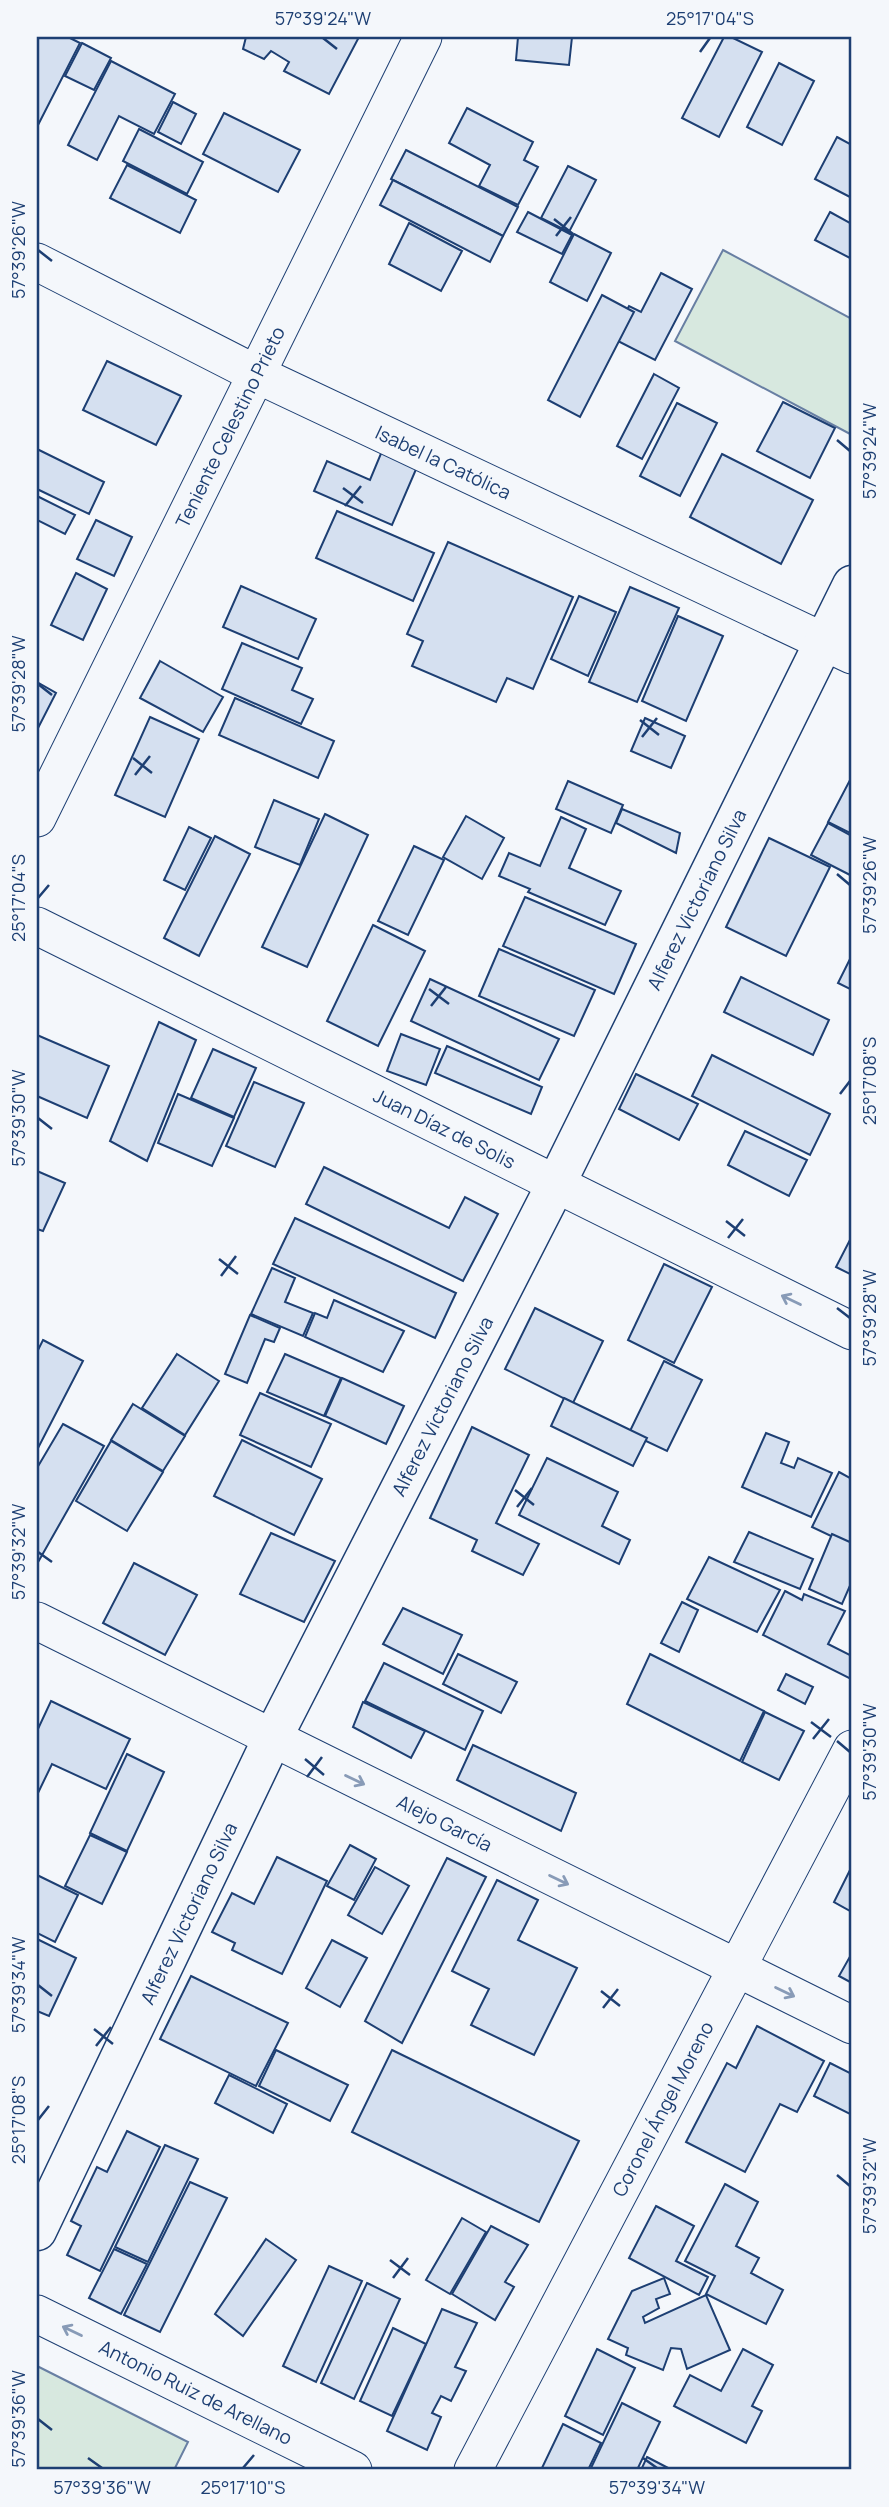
<svg xmlns="http://www.w3.org/2000/svg" width="889" height="2507" font-family="Manrope,sans-serif">
	<rect width="100%" height="100%" fill="#f4f7fb"/>
	<!-- grass -->
	<g fill="#d7e8df" stroke="#687fa3" stroke-width="2">
		<polygon points="723,250 852,319 852,435 675,341"/>
		<polygon points="37,2366 188,2442 174,2470 37,2470"/>
	</g>
	<!-- building -->
	<g fill="#d5e0f0" stroke="#1d3f73" stroke-width="2">
		<polygon points="37,37 68,37 80,43 37,127"/>
		<polygon points="246,37 359,37 329,94 284,71 289,62 271,51 264,59 243,49"/>
		<polygon points="518,37 572,37 569,65 516,60"/>
		<polygon points="724,37 731,37 762,52 719,137 682,118"/>
		<polygon points="82,43 111,58 94,90 65,76"/>
		<polygon points="111,61 175,94 154,134 119,116 97,160 68,145"/>
		<polygon points="779,63 814,81 782,145 747,127"/>
		<polygon points="173,102 196,114 181,144 158,132"/>
		<polygon points="467,108 533,142 524,160 538,167 518,205 479,186 490,165 449,143"/>
		<polygon points="224,113 300,150 278,192 203,154"/>
		<polygon points="139,129 203,162 187,194 123,161"/>
		<polygon points="837,137 852,145 852,198 815,179"/>
		<polygon points="406,150 518,207 503,236 391,179"/>
		<polygon points="127,165 196,200 180,233 110,198"/>
		<polygon points="568,166 596,180 569,232 541,218"/>
		<polygon points="393,180 503,236 490,262 380,205"/>
		<polygon points="528,212 572,235 562,254 517,232"/>
		<polygon points="830,212 852,224 852,259 815,240"/>
		<polygon points="409,223 462,251 441,291 389,264"/>
		<polygon points="574,234 611,253 587,301 550,282"/>
		<polygon points="661,273 692,289 655,360 612,338 629,306 641,312"/>
		<polygon points="602,295 634,312 580,417 548,400"/>
		<polygon points="107,361 181,396 156,445 83,410"/>
		<polygon points="654,374 679,388 642,459 617,446"/>
		<polygon points="783,402 835,428 810,478 757,451"/>
		<polygon points="677,403 717,423 680,496 640,476"/>
		<polygon points="37,449 104,482 89,514 37,489"/>
		<polygon points="382,451 417,467 392,525 314,491 327,461 370,480"/>
		<polygon points="722,454 813,500 781,564 690,517"/>
		<polygon points="37,496 75,515 65,534 37,520"/>
		<polygon points="337,511 434,553 413,601 316,558"/>
		<polygon points="96,520 132,537 114,576 77,559"/>
		<polygon points="448,542 573,597 533,689 507,678 496,702 412,666 423,641 407,634"/>
		<polygon points="76,573 107,589 83,640 51,625"/>
		<polygon points="241,586 316,619 298,659 223,627"/>
		<polygon points="630,587 679,608 637,702 589,682"/>
		<polygon points="579,596 616,612 588,676 551,659"/>
		<polygon points="678,616 723,636 686,721 642,701"/>
		<polygon points="242,643 302,668 292,690 313,699 301,724 222,689"/>
		<polygon points="160,661 223,697 203,732 140,698"/>
		<polygon points="37,682 56,693 37,730"/>
		<polygon points="235,698 334,741 318,778 219,735"/>
		<polygon points="150,717 199,739 165,817 115,795"/>
		<polygon points="645,718 685,736 671,768 631,751"/>
		<polygon points="850,780 852,781 852,834 828,822"/>
		<polygon points="568,781 623,805 611,833 556,809"/>
		<polygon points="274,800 319,819 300,865 255,847"/>
		<polygon points="622,809 680,833 676,853 616,823"/>
		<polygon points="325,814 368,835 307,967 262,947"/>
		<polygon points="466,816 504,838 482,879 443,857"/>
		<polygon points="561,817 586,829 569,868 621,891 605,925 528,892 530,889 499,876 509,853 540,866"/>
		<polygon points="828,823 852,836 852,876 811,855"/>
		<polygon points="189,827 211,838 185,890 164,880"/>
		<polygon points="215,836 250,854 199,956 164,938"/>
		<polygon points="769,838 830,867 786,956 726,927"/>
		<polygon points="414,846 444,860 408,935 378,921"/>
		<polygon points="525,897 636,944 614,994 503,946"/>
		<polygon points="373,925 425,951 378,1046 327,1021"/>
		<polygon points="499,949 595,990 574,1036 479,996"/>
		<polygon points="852,955 852,990 838,983"/>
		<polygon points="741,977 829,1020 813,1055 724,1012"/>
		<polygon points="430,979 559,1039 539,1080 411,1021"/>
		<polygon points="159,1022 196,1040 147,1161 110,1141"/>
		<polygon points="401,1034 440,1049 426,1085 387,1071"/>
		<polygon points="37,1035 109,1066 87,1118 37,1096"/>
		<polygon points="447,1046 542,1087 531,1114 435,1073"/>
		<polygon points="213,1049 256,1068 234,1117 191,1098"/>
		<polygon points="712,1055 830,1114 810,1155 692,1096"/>
		<polygon points="636,1074 698,1104 679,1140 619,1109"/>
		<polygon points="254,1082 304,1103 275,1167 226,1146"/>
		<polygon points="178,1094 234,1118 212,1166 158,1143"/>
		<polygon points="745,1131 807,1160 789,1196 728,1165"/>
		<polygon points="324,1167 449,1228 465,1197 498,1214 463,1281 306,1204"/>
		<polygon points="37,1171 65,1183 43,1231 37,1229"/>
		<polygon points="295,1218 456,1293 435,1338 273,1264"/>
		<polygon points="852,1236 852,1275 836,1267"/>
		<polygon points="664,1264 712,1287 674,1363 628,1340"/>
		<polygon points="272,1268 295,1278 285,1302 313,1313 303,1336 251,1314"/>
		<polygon points="334,1300 404,1331 383,1372 305,1337 315,1313 327,1318"/>
		<polygon points="535,1308 603,1341 573,1403 505,1369"/>
		<polygon points="250,1315 280,1328 274,1342 265,1339 247,1383 225,1374"/>
		<polygon points="43,1340 83,1361 37,1450 37,1352"/>
		<polygon points="177,1354 219,1381 185,1435 142,1408"/>
		<polygon points="285,1354 341,1378 324,1416 267,1392"/>
		<polygon points="664,1361 702,1380 667,1451 629,1433"/>
		<polygon points="342,1378 404,1406 386,1444 325,1416"/>
		<polygon points="260,1393 331,1424 311,1467 240,1435"/>
		<polygon points="564,1398 647,1438 633,1466 551,1426"/>
		<polygon points="133,1404 185,1436 163,1471 111,1440"/>
		<polygon points="63,1424 104,1446 37,1564 37,1468"/>
		<polygon points="472,1427 529,1455 496,1523 539,1544 523,1575 472,1551 477,1540 430,1518"/>
		<polygon points="766,1433 789,1442 781,1463 794,1468 798,1458 832,1473 811,1517 742,1487"/>
		<polygon points="242,1440 322,1479 294,1535 214,1496"/>
		<polygon points="111,1441 163,1472 127,1531 76,1501"/>
		<polygon points="547,1458 618,1492 602,1526 630,1540 619,1564 519,1515"/>
		<polygon points="839,1472 852,1479 852,1546 812,1527"/>
		<polygon points="749,1532 813,1559 800,1589 734,1562"/>
		<polygon points="271,1533 335,1561 304,1622 240,1594"/>
		<polygon points="832,1534 852,1543 852,1581 842,1604 809,1589"/>
		<polygon points="709,1557 780,1590 757,1632 687,1599"/>
		<polygon points="134,1563 197,1595 165,1655 103,1623"/>
		<polygon points="785,1591 802,1600 804,1594 845,1611 828,1644 852,1656 851,1679 763,1635"/>
		<polygon points="682,1602 698,1610 679,1652 661,1643"/>
		<polygon points="403,1608 462,1635 443,1674 383,1644"/>
		<polygon points="458,1654 517,1682 501,1713 443,1684"/>
		<polygon points="650,1654 764,1711 740,1761 627,1704"/>
		<polygon points="384,1663 483,1711 465,1750 365,1701"/>
		<polygon points="786,1674 813,1687 805,1704 778,1690"/>
		<polygon points="51,1701 130,1739 106,1789 52,1764 37,1795 37,1731"/>
		<polygon points="363,1702 425,1731 411,1758 353,1727"/>
		<polygon points="765,1712 804,1731 779,1780 742,1762"/>
		<polygon points="473,1745 576,1793 561,1831 457,1780"/>
		<polygon points="127,1754 164,1772 127,1851 90,1833"/>
		<polygon points="90,1835 127,1852 102,1904 65,1886"/>
		<polygon points="350,1845 376,1859 354,1900 327,1886"/>
		<polygon points="277,1857 327,1881 282,1974 232,1950 235,1943 212,1932 232,1893 254,1904"/>
		<polygon points="447,1858 486,1877 402,2043 365,2021"/>
		<polygon points="852,1866 852,1912 834,1902"/>
		<polygon points="375,1867 409,1886 382,1934 348,1915"/>
		<polygon points="37,1875 78,1895 55,1942 37,1933"/>
		<polygon points="497,1880 538,1900 518,1940 577,1968 534,2055 471,2025 489,1989 452,1971"/>
		<polygon points="37,1939 76,1958 49,2016 37,2011"/>
		<polygon points="332,1940 367,1958 340,2007 306,1988"/>
		<polygon points="852,1953 852,1983 839,1976"/>
		<polygon points="191,1976 288,2023 256,2086 160,2039"/>
		<polygon points="757,2026 824,2061 797,2112 780,2104 745,2172 686,2142 727,2063 736,2068"/>
		<polygon points="276,2050 348,2085 330,2121 259,2086"/>
		<polygon points="392,2050 579,2141 539,2222 352,2132"/>
		<polygon points="830,2063 852,2074 852,2115 814,2096"/>
		<polygon points="229,2075 287,2104 273,2133 215,2103"/>
		<polygon points="127,2131 160,2147 100,2271 67,2255 81,2226 71,2221 97,2167 107,2172"/>
		<polygon points="165,2145 198,2159 148,2262 115,2247"/>
		<polygon points="190,2182 227,2198 160,2332 124,2315"/>
		<polygon points="725,2184 758,2202 736,2246 759,2258 751,2273 783,2290 766,2324 706,2294 715,2276 685,2261"/>
		<polygon points="656,2206 694,2226 676,2261 708,2277 699,2295 629,2258"/>
		<polygon points="462,2218 486,2232 450,2294 426,2280"/>
		<polygon points="491,2226 528,2245 505,2282 514,2287 495,2320 452,2294"/>
		<polygon points="266,2239 296,2260 243,2336 215,2314"/>
		<polygon points="114,2249 147,2264 121,2314 89,2298"/>
		<polygon points="329,2266 362,2281 316,2382 283,2366"/>
		<polygon points="664,2278 670,2294 656,2299 659,2308 643,2317 645,2323 706,2295 730,2350 687,2369 681,2349 671,2348 663,2370 626,2355 628,2348 608,2339 632,2291"/>
		<polygon points="367,2283 400,2299 354,2399 321,2383"/>
		<polygon points="442,2309 477,2323 455,2367 466,2371 451,2401 441,2396 432,2413 441,2417 427,2450 387,2431"/>
		<polygon points="393,2328 426,2344 392,2416 360,2401"/>
		<polygon points="597,2349 635,2368 603,2435 565,2416"/>
		<polygon points="743,2349 773,2365 752,2406 762,2411 746,2443 674,2406 690,2375 721,2391"/>
		<polygon points="622,2403 660,2422 637,2470 590,2470"/>
		<polygon points="563,2424 601,2443 588,2470 541,2470"/>
		<polygon points="647,2457 672,2470 641,2470"/>
	</g>
	<g fill="none" stroke-linecap="round" stroke-linejoin="round">
		<!-- minor casing -->
		<g stroke="#1d3f73" stroke-width="39">
			<g id="minor">
				<path id="s1" d="M 37,262 L 256,374 L 852,655"/>
				<path id="s2" d="M 37,818 L 423,37"/>
				<path id="s3" d="M 37,926 L 852,1331"/>
				<path id="s4" d="M 37,1621 L 852,2025"/>
				<path id="s5" d="M 37,2314 L 353,2470"/>
				<path id="s6" d="M 473,2470 L 852,1749"/>
			</g>
		</g>
		<!-- tertiary casing -->
		<g stroke="#1d3f73" stroke-width="41">
			<g id="tertiary">
				<path id="s7" d="M 37,2231 L 272,1739 L 556,1184 L 852,585"/>
			</g>
		</g>
		<!-- minor -->
		<use href="#minor" stroke="#f4f7fb" stroke-width="37"/>
		<!-- tertiary -->
		<use href="#tertiary" stroke="#f4f7fb" stroke-width="38"/>
	</g>
	<!-- one-way arrows -->
	<defs><path id="oneway-shaft" d="M-6 0H5M1.5-3L5.5 0L1.5 3" fill="none" stroke-width="1.6" stroke-linecap="round" stroke-linejoin="round" transform="scale(1.75)"/></defs>
	<g stroke="#889bb7">
		<use href="#oneway-shaft" transform="translate(791 1300) rotate(-154)"/>
		<use href="#oneway-shaft" transform="translate(355 1780) rotate(26)"/>
		<use href="#oneway-shaft" transform="translate(559 1880) rotate(26)"/>
		<use href="#oneway-shaft" transform="translate(785 1992) rotate(26)"/>
		<use href="#oneway-shaft" transform="translate(72 2331) rotate(-154)"/>
	</g>
	<!-- ticks -->
	<path fill="none" stroke="#1d3f73" stroke-width="2.5" d="M 323,38 L 337,49M 700,52 L 710,38M 554,219 L 573,234M 556,236 L 571,217M 38,250 L 52,261M 837,440 L 850,451M 343,488 L 363,503M 345,506 L 361,486M 38,684 L 52,695M 640,720 L 659,735M 642,737 L 657,718M 133,758 L 152,773M 135,775 L 150,756M 837,874 L 850,885M 38,898 L 49,885M 429,989 L 449,1004M 431,1006 L 446,987M 840,1094 L 850,1081M 38,1118 L 52,1129M 726,1221 L 745,1236M 728,1238 L 743,1219M 219,1259 L 238,1274M 221,1276 L 236,1256M 837,1308 L 850,1318M 515,1490 L 534,1505M 517,1507 L 532,1488M 38,1552 L 52,1562M 811,1722 L 831,1737M 813,1739 L 829,1719M 837,1741 L 850,1752M 305,1759 L 324,1775M 307,1777 L 322,1757M 38,1985 L 52,1996M 601,1991 L 620,2006M 603,2008 L 618,1989M 94,2029 L 113,2044M 96,2046 L 111,2027M 38,2120 L 49,2106M 837,2175 L 850,2186M 390,2260 L 410,2275M 393,2278 L 408,2258M 38,2419 L 52,2430M 88,2458 L 102,2468M 643,2458 L 657,2468M 243,2468 L 254,2455"/>
	<g text-anchor="middle" stroke-width="5" stroke-linejoin="round" paint-order="stroke">
		<!-- street labels -->
		<g font-size="19" fill="#1d3f73" stroke="#f4f7fb">
			<text dy="7" stroke="none"><textPath href="#s2" startOffset="436">Teniente Celestino Prieto</textPath></text>
			<text dy="7" stroke="none"><textPath href="#s1" startOffset="453">Isabel la Católica</textPath></text>
			<text dy="7" stroke="none"><textPath href="#s7" startOffset="1486">Alferez Victoriano Silva</textPath></text>
			<text dy="7" stroke="none"><textPath href="#s3" startOffset="455">Juan Díaz de Solis</textPath></text>
			<text dy="7" stroke="none"><textPath href="#s7" startOffset="919">Alferez Victoriano Silva</textPath></text>
			<text dy="7" stroke="none"><textPath href="#s4" startOffset="455">Alejo García</textPath></text>
			<text dy="7" stroke="none"><textPath href="#s7" startOffset="352">Alferez Victoriano Silva</textPath></text>
			<text dy="7" stroke="none"><textPath href="#s6" startOffset="408">Coronel Ángel Moreno</textPath></text>
			<text dy="7" stroke="none"><textPath href="#s5" startOffset="177">Antonio Ruiz de Arellano</textPath></text>
		</g>
	</g>
	<!-- border -->
	<rect width="889" height="2507" fill="none" stroke="#f4f7fb" stroke-width="77"/>
	<rect x="38" y="38" width="812" height="2430" fill="none" stroke="#1d3f73" stroke-width="2.5"/>
	<g font-size="18" text-anchor="middle" fill="#1d3f73">
		<text x="323" y="25">57°39'24"W</text>
		<text x="710" y="25">25°17'04"S</text>
		<text transform="translate(19 250) rotate(-90)" y="6">57°39'26"W</text>
		<text transform="translate(870 451) rotate(-90)" y="6">57°39'24"W</text>
		<text transform="translate(19 684) rotate(-90)" y="6">57°39'28"W</text>
		<text transform="translate(870 885) rotate(-90)" y="6">57°39'26"W</text>
		<text transform="translate(19 898) rotate(-90)" y="6">25°17'04"S</text>
		<text transform="translate(870 1081) rotate(-90)" y="6">25°17'08"S</text>
		<text transform="translate(19 1118) rotate(-90)" y="6">57°39'30"W</text>
		<text transform="translate(870 1318) rotate(-90)" y="6">57°39'28"W</text>
		<text transform="translate(19 1552) rotate(-90)" y="6">57°39'32"W</text>
		<text transform="translate(870 1752) rotate(-90)" y="6">57°39'30"W</text>
		<text transform="translate(19 1985) rotate(-90)" y="6">57°39'34"W</text>
		<text transform="translate(19 2120) rotate(-90)" y="6">25°17'08"S</text>
		<text transform="translate(870 2186) rotate(-90)" y="6">57°39'32"W</text>
		<text transform="translate(19 2419) rotate(-90)" y="6">57°39'36"W</text>
		<text x="102" y="2494">57°39'36"W</text>
		<text x="243" y="2494">25°17'10"S</text>
		<text x="657" y="2494">57°39'34"W</text>
	</g>
</svg>
